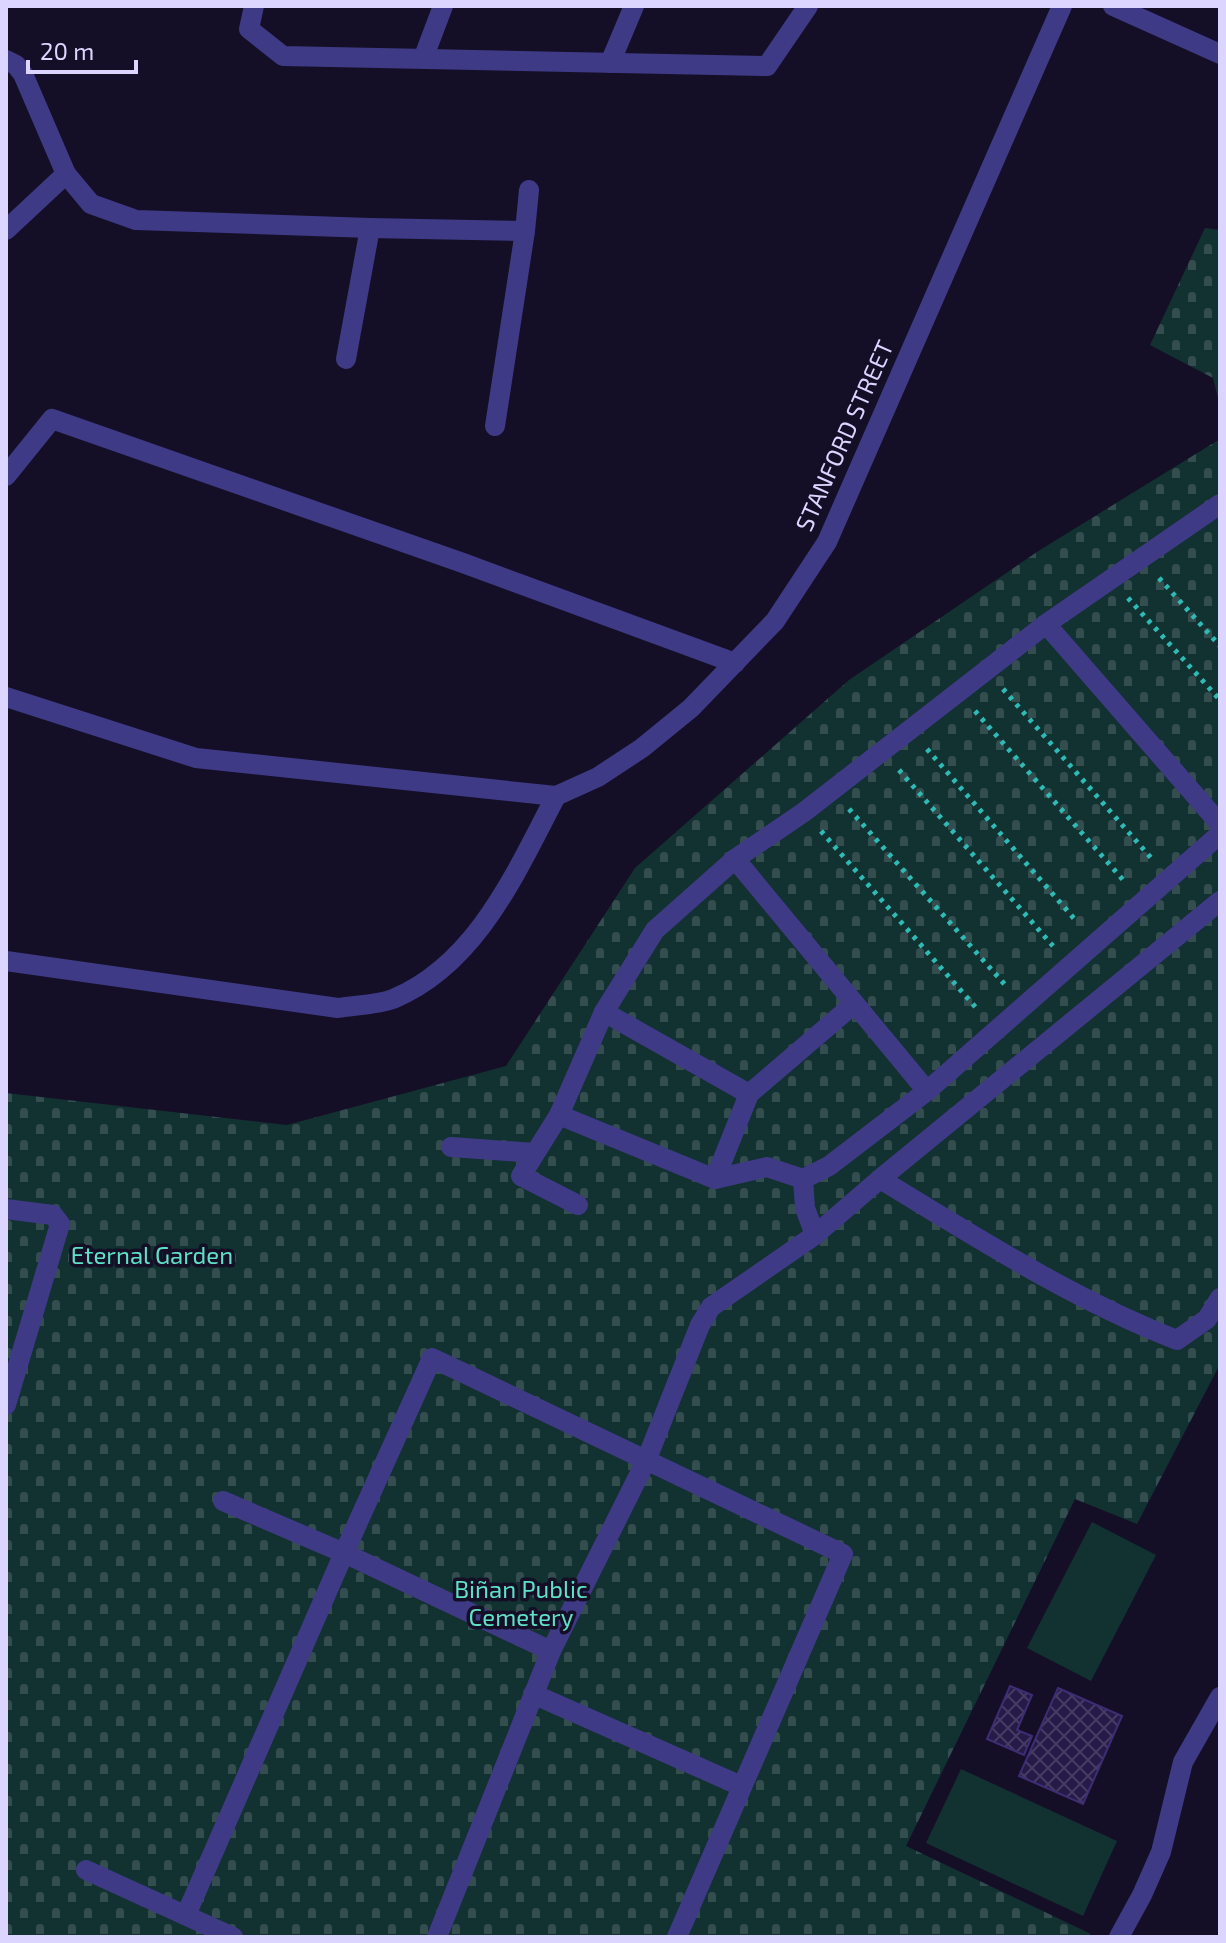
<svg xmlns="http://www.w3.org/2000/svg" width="1226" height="1943" font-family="'Exo 2',sans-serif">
	<defs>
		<pattern id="cemetery-stones" width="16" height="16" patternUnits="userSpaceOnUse" patternTransform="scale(2)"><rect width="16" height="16" fill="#123131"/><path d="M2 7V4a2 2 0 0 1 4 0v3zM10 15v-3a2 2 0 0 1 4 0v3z" fill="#344e50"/></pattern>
		<pattern id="building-cross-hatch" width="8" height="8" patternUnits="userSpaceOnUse" patternTransform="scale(2)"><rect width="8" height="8" fill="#261b48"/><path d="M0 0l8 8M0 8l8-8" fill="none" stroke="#453b63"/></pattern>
	</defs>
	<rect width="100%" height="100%" fill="#140f27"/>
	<!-- grass -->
	<g fill="#123131">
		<polygon points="1092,1522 1156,1555 1091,1681 1027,1648"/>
		<polygon points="961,1769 1117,1841 1083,1916 926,1843"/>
	</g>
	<!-- cemetery -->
	<g fill="url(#cemetery-stones)">
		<polygon points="1205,228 1220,230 1220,406 1213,378 1150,345"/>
		<polygon points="1220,439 1220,1364 1137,1524 1075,1499 906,1846 1091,1934 1086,1937 6,1937 6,1093 287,1125 506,1066 635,868 849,680 1040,550"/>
	</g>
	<!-- building -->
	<g fill="url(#building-cross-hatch)" stroke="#3d2d74" stroke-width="2">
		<polygon points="1010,1686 1032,1695 1017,1730 1032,1736 1024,1755 987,1739"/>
		<polygon points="1058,1688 1122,1716 1083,1804 1019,1776"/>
	</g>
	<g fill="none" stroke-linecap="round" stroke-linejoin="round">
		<!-- path -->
		<g stroke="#2fbab6" stroke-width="5" stroke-dasharray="4 6" stroke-linecap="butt">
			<polyline points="1159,578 1220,646"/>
			<polyline points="1128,598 1220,700"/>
			<polyline points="1003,689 1152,859"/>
			<polyline points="975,711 1124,881"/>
			<polyline points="927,749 1077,922"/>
			<polyline points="899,770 1053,946"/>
			<polyline points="849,809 1007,987"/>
			<polyline points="821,831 978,1010"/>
		</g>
		<!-- minor -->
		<g stroke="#3f3a86" stroke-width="20">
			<polyline points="254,6 249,29 283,56 767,66 808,6"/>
			<polyline points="1113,6 1220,54"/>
			<polyline points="423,59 443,6"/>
			<polyline points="6,60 16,65 23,74 66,174 91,204 136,220 370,228 525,231"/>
			<polyline points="610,63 634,6"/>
			<polyline points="6,230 66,174"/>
			<polyline points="346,359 370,228"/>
			<polyline points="495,426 525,231 529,190"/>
			<polyline points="6,476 52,419 463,563 735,663"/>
			<polyline points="1046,624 1220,824"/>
			<polyline points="6,697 196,758 556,796"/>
			<polyline points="556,796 598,777 642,748 691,708 775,621 827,542 1062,6"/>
			<polyline points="735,859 655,930 604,1012 559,1115 715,1179 767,1167 803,1179 805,1208 815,1235"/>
			<path d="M 6,961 L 338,1008 C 355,1005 377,1005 393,999 C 477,964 516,872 556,796"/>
			<polyline points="604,1012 749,1094"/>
			<polyline points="927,1091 735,859 804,812 1046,624 1220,504"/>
			<polyline points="559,1115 521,1176 578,1205"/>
			<polyline points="451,1147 535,1153"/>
			<polyline points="715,1179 749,1094 854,1004"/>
			<polyline points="803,1179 829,1166 927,1091 1220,834"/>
			<path d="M 880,1179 C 976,1237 1072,1299 1177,1340 L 1207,1319 L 1220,1298"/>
			<polyline points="6,1209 53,1215 60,1224 6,1405"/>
			<polyline points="223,1501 344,1553 551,1651"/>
			<polyline points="533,1694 741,1786"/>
			<polyline points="86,1870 233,1937"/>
			<polyline points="186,1915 344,1553 432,1358 843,1554 677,1937"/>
			<polyline points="437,1937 551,1651 646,1461 700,1325 711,1307 815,1235 880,1179 1220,901"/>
			<polyline points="1119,1937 1142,1895 1161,1852 1183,1762 1220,1697"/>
		</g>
	</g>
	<g text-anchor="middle" stroke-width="7" stroke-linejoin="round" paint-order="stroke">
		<!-- street labels -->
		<g font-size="24" fill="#dbd5ff" stroke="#140f27">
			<text transform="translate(845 436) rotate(-66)" y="8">STANFORD STREET</text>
		</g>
		<!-- park labels -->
		<g font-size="24" fill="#5fe1c5" stroke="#140f27">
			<text x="152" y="1264">Eternal Garden</text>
			<text x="521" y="1598">Biñan Public<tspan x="521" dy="28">Cemetery</tspan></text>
		</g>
	</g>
	<!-- border -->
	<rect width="1226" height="1943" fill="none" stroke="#dbd5ff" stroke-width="16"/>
	<!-- scale -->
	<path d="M28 60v12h108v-12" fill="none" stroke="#dbd5ff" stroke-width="4"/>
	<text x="40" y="60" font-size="24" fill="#dbd5ff" stroke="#140f27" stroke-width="6" paint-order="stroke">20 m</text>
</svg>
